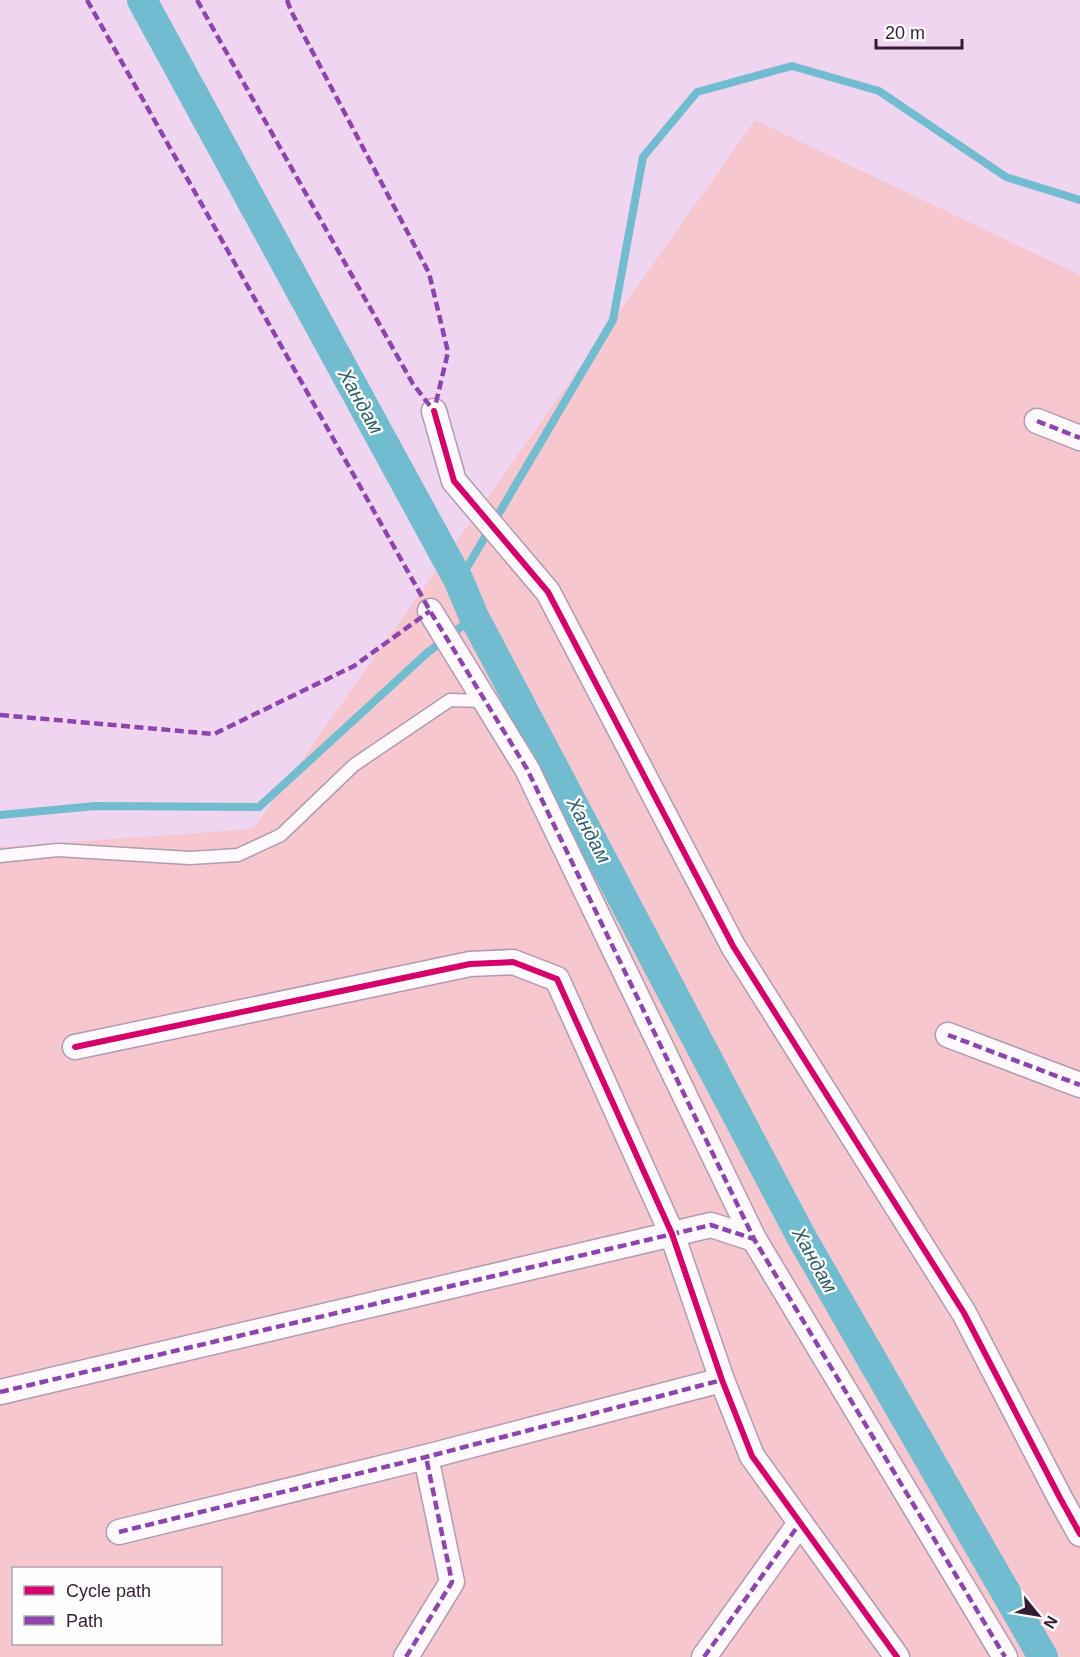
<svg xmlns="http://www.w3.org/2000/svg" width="1080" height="1657" font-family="Arial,sans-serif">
	<rect width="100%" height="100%" fill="#f0d5f0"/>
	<!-- green -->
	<path fill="#f6c7ce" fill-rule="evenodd" d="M 755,120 L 1080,275 L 1080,1657 L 0,1657 L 0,847 L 253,829 ZM 14,1568 L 220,1568 L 220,1644 L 14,1644 Z"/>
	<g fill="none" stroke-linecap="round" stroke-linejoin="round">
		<!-- stream -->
		<g stroke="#72bccf" stroke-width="8">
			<polyline points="459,581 613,320 643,157 697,92 792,66 879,91 1006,177 1080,200"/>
			<polyline points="0,815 95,806 259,807 427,653 474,617"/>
		</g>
		<!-- canal -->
		<polyline stroke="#72bccf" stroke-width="30" points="142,0 459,581 474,617 802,1238 1043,1657"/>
		<!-- service casing -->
		<g stroke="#b19bb1" stroke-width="15">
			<polyline id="service" points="0,856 58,850 190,858 238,855 281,835 354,765 450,700 485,701"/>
		</g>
		<!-- minor casing -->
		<g stroke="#b19bb1" stroke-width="27">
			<g id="minor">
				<polyline points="434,411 454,481 548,592 733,946 964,1313 1060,1498 1080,1534"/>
				<polyline points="1037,421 1080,438"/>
				<polyline points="430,611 527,769 754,1239 1005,1657"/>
				<polyline points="948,1035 1080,1085"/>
				<polyline points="75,1047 470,964 513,962 557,979 672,1234 722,1380 752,1456 897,1657"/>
				<polyline points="0,1392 711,1225 754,1239"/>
				<polyline points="119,1532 426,1457 722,1380"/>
				<polyline points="406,1657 452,1582 426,1457"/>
				<polyline points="704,1657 800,1523"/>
			</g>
		</g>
		<!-- service -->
		<use href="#service" stroke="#fdf9fd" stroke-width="12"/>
		<!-- minor -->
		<use href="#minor" stroke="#fdf9fd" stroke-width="24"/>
		<!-- quiet -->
		<g stroke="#8e44ad" stroke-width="4.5" stroke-dasharray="9 4.5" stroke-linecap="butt">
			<polyline points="87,0 430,611 527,769 754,1239 1005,1657"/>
			<polyline points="197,0 413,384 434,411"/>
			<polyline points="287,0 291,11 429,273 448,352 434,411"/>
			<polyline points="1037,421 1080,438"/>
			<polyline points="0,715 214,734 354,666 430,611"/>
			<polyline points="948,1035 1080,1085"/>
			<polyline points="0,1392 711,1225 754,1239"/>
			<polyline points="119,1532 426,1457 722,1380"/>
			<polyline points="406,1657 452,1582 426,1457"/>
			<polyline points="704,1657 800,1523"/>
		</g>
		<!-- cycleway casing -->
		<g stroke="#fefefe" stroke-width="10">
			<g id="cycleway">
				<polyline points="434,411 454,481 548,592 733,946 964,1313 1060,1498 1080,1534"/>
				<polyline points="75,1047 470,964 513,962 557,979 672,1234 722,1380 752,1456 897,1657"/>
			</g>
		</g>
		<!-- cycleway -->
		<use href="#cycleway" stroke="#d6006c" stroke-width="6"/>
	</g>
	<g text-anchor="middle" stroke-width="4.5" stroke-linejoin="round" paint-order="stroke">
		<!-- water labels -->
		<g font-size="20" font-style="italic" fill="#2e5f66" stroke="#fefefe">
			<text transform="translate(361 401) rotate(61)" y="7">Хандам</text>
			<text transform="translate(589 830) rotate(62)" y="7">Хандам</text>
			<text transform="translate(815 1260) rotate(61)" y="7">Хандам</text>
		</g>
	</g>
	<!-- legend -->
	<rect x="12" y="1567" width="210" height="78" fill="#fefefe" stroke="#ada4ad" stroke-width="1.5"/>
	<rect x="24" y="1586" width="30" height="9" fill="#d6006c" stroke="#ada4ad" stroke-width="1.5"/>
	<text x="66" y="1597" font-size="18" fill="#341d34">Cycle path</text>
	<rect x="24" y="1616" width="30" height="9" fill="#8e44ad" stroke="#ada4ad" stroke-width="1.5"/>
	<text x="66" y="1627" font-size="18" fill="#341d34">Path</text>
	<!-- north arrow -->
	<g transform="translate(1038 1615) rotate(120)" stroke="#fefefe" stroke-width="4.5" paint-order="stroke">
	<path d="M0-4.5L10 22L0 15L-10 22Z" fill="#341d34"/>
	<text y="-9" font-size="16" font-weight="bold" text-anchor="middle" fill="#341d34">N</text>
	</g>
	<!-- scale -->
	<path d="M876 39v9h86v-9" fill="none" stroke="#341d34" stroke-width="3"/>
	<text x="885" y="39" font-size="18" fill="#341d34" stroke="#fefefe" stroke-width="4.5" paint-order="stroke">20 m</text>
</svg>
